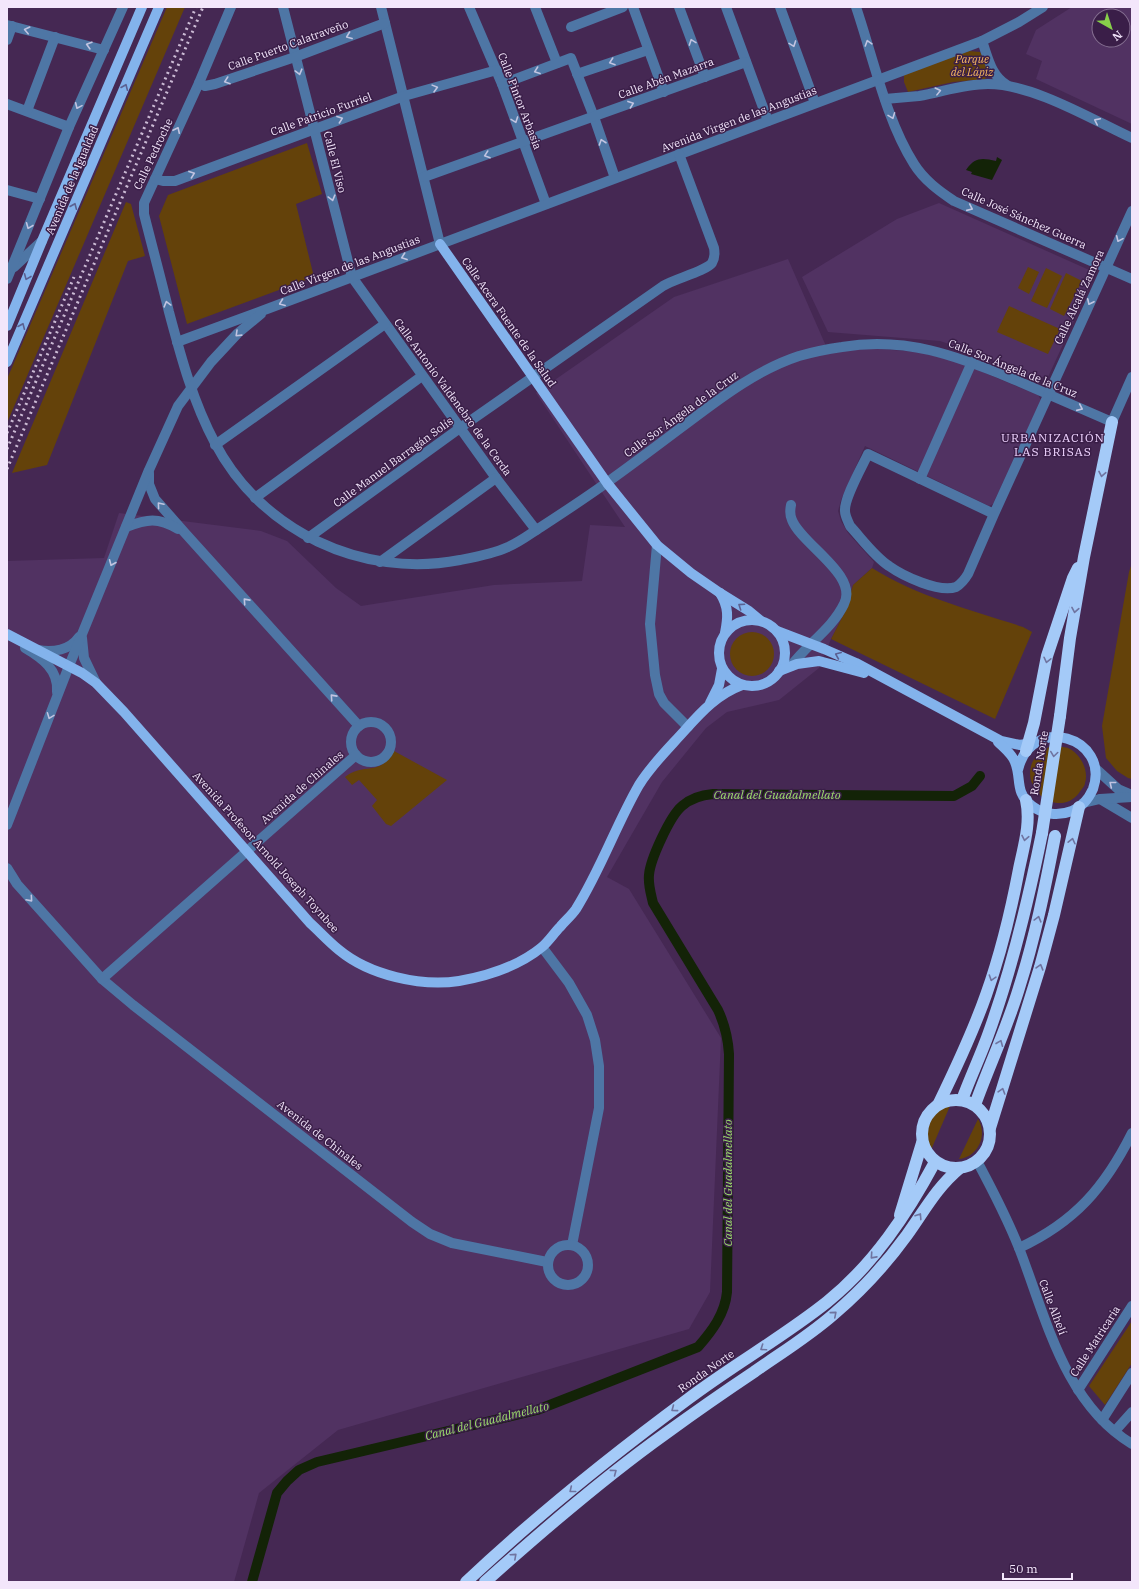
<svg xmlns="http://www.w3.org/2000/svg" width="1139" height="1589" font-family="'IBM Plex Serif',serif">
	<rect width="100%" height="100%" fill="#452853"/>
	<!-- built -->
	<g fill="#513262" fill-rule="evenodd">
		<path d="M 1072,7 L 1132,7 L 1132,124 L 1036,79 L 1042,61 L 1026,54 L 1036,30 ZM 1099,16 L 1123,16 L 1123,40 L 1099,40 Z"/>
		<polygon points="939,203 1096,273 1048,377 1030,377 981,355 940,341 828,332 802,277 897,219"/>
		<polygon points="788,259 829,353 867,348 918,352 956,361 1038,395 1041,400 993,504 989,506 865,446 841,500 838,511 841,521 848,533 874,562 872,568 853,585 845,612 831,639 819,668 779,700 727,712 706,728 662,782 607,877 629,889 721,1038 710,1292 689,1329 338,1430 259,1493 234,1582 7,1582 7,561 104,558 119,513 261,531 287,541 336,588 361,606 494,585 582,581 590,525 625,527 536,393 674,297"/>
	</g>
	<!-- green -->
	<g fill="#64420a">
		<polygon points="167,7 185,7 7,423 7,379"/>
		<path d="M 969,51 L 980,52 C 985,59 994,72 985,79 L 953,82 L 908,92 L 904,82 L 904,75 Z"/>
		<polygon points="307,143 322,194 296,204 314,277 187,324 159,216 168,195"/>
		<polygon points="126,202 131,204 145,256 128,261 47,465 12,473"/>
		<polygon points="1028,267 1039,272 1029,294 1018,288"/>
		<polygon points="1046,268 1062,276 1047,308 1031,301"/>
		<polygon points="1066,273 1082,281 1064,316 1050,309"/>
		<polygon points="1009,306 1060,329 1048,354 997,332"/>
		<polygon points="1132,563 1132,779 1128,778 1117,771 1106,758 1102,726 1129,572"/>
		<path d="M 872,568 C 918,597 972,610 1023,627 L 1032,632 L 995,719 L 831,639 L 845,612 L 853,585 Z"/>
		<circle cx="752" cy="654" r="22"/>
		<path d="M 1049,747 C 1055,747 1065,746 1070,749 C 1081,755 1089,771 1085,783 C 1085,786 1081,790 1079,793 C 1060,818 1021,792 1032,763 C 1035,756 1043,751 1049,747 Z"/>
		<path d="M 394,751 L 447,780 L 391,826 L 386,824 L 372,806 L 377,800 L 359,780 L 352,785 L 345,777 C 366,761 378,778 394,751 Z"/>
		<path d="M 950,1106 L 931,1150 C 923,1132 930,1109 950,1106 Z"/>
		<path d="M 978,1119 C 988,1135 978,1157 959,1159 Z"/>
		<polygon points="1132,1321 1132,1363 1105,1405 1089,1386"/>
	</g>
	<!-- water -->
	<path fill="#132307" d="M 997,157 L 1002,160 L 992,180 L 971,174 L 972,172 L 966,170 C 975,157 982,158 996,161 Z"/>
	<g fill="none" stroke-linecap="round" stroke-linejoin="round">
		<!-- canal -->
		<path stroke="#132307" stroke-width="10" d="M 252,1582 L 277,1493 L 287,1481 L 299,1470 L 317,1462 L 537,1410 L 698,1347 C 712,1331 725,1314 727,1292 L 729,1054 C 728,1038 725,1025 718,1010 L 653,903 C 651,894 648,885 649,875 C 650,860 670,816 682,806 C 691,798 701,795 713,794 L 954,796 L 972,786 L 980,776"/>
		<!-- minor -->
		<g stroke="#4e76a5" stroke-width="10">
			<path d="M 231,7 L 199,83 L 144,203 L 144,214 C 152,246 161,279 169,312 C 181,357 193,402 215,443 C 261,531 362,579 460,560 C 476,557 493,554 508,547 C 520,542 530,534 541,527 C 564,512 587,497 609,481 C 637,461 663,441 690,421 C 723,396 759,369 799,356 C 813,352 828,349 842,347 C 905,336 957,356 1013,379 C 1046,393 1079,408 1112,422 L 1132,377"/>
			<polyline points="283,7 352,277 496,478 536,530"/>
			<polyline points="381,7 440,244"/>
			<polyline points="469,7 502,84 546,204"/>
			<polyline points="535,7 557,63"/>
			<polyline points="633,7 664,92"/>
			<polyline points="679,7 705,77"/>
			<polyline points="726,7 768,121"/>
			<polyline points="780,7 815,103"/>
			<path d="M 856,7 C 873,57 886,120 914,164 C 924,180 939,191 954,201 L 1132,279"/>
			<polyline points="7,25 104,50"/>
			<polyline points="571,27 623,7"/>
			<polyline points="7,40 12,26"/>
			<path d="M 982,41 C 988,57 991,76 1007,85"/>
			<polyline points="577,74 648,50"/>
			<polyline points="199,83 205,86 215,84 295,57 385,23"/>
			<polyline points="502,84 571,58 594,117 615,178"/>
			<path d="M 885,99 C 896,98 908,97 919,96 C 942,92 964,84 988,84 C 1033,84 1091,119 1132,138"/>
			<polyline points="7,104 69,127"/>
			<polyline points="27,111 55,37"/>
			<polyline points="424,177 746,62"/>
			<polyline points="155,179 163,181 175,181 404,96 497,70"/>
			<polyline points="7,190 40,199"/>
			<polyline points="14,267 42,241"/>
			<polyline points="7,279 69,127 123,7"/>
			<polyline points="177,342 267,309 982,41 1019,22 1043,7"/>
			<polyline points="215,445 385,324"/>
			<polyline points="149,473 149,484 155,499 185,533 359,726"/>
			<polyline points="920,479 972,362"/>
			<polyline points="255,498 422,376"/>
			<path d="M 791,505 C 790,510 790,516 792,520 C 801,544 859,575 844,604 C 832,629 807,644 791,666"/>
			<path d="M 994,514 L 868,454 C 862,467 844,498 845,511 C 845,516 848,521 850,526 C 862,539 874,556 889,566 C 903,576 939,593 956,587 C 961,584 965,579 968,574 L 994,514 L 1132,211"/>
			<path d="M 126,527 C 147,519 158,517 178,529"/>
			<path d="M 308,538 L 460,428 L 663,286 C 674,279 706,271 712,263 C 715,258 715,254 714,248 L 679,154"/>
			<polyline points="657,545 650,624 655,675 659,694 664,703 688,727"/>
			<polyline points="380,562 496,478"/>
			<polyline points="82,638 84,658 96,683"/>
			<path d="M 25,648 C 42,658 59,670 57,692"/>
			<path d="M 38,650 C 53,653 70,650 79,637"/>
			<circle cx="371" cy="742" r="20"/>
			<polyline points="1095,768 1118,789 1132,795"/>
			<polyline points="1100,799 1132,818"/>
			<polyline points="1083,803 1100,799 1132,797"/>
			<polyline points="7,825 69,666 149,470 178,406 211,362 238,333 261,314"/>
			<polyline points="7,868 17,884 102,979 133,1005 412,1222 430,1234 452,1243 547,1262"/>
			<polyline points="542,947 569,983 587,1015 595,1040 599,1066 599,1108 572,1245"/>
			<polyline points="102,979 356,755"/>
			<path d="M 977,1161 C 992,1189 1007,1218 1019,1248 C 1046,1317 1064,1403 1132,1444"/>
			<circle cx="568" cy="1265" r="20"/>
			<path d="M 1019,1248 C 1075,1222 1105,1187 1132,1133"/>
			<polyline points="1078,1390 1132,1306"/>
			<polyline points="1102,1420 1132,1373"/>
			<polyline points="1115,1431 1132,1412"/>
		</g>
		<!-- major -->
		<g stroke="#83b3ec" stroke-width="10">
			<polyline points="440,244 607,483 657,545 691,573 720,593 749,611 761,621"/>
			<polyline points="7,326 42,241 142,7"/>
			<polyline points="7,362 159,7"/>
			<path d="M 720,593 C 729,607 728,618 725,633"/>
			<circle cx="752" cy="653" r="33"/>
			<polyline points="777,631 824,649 856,663 1001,741 1020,745 1037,742"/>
			<path d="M 7,634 L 82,673 L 96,683 L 124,712 L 310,923 C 320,932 329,942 339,950 C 369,975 421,987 459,981 C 487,976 519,966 542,947 C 549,941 554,933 560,927 C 565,921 572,915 576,909 C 601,869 616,825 639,785 C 652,764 670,747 686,729 C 702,711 718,694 742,685"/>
			<polyline points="779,671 797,664 819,661 864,673"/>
			<polyline points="710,703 719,685 722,669"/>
			<path d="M 998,742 C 1004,748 1012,754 1015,762 C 1022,779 1014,792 1032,806 C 1044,815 1059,816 1072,811 C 1082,807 1089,798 1093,789 C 1111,737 1031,713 1018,770"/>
		</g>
		<!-- highway -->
		<g stroke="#a4caf8" stroke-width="12">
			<polyline points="1060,716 1070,638 1084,557 1112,422"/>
			<polyline points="1026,751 1034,723 1047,656 1073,578 1078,568"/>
			<circle cx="956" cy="1134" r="34"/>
			<path d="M 962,1100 C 970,1078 980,1057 988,1035 C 1012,969 1028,902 1042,833"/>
			<path d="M 939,1103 C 956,1068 973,1032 986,995 C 1001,953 1011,911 1019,869 C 1024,845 1031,823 1026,800"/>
			<path d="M 975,1105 C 989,1066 1007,1028 1019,988 C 1035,938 1045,888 1055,836"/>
			<polyline points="990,1128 1040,967 1054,915 1079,807"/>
			<polyline points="900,1215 922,1143"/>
			<path d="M 466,1582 C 536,1516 611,1456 688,1399 C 733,1365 783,1337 827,1302 C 874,1264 907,1214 935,1162"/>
			<path d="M 485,1582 C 543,1530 602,1479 665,1434 C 694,1413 724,1392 754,1372 C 781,1353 809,1336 834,1314 C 861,1291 886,1264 907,1235 C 925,1210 936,1188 960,1168"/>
		</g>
		<!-- rail -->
		<g stroke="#ccbbd5" stroke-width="3" stroke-dasharray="2 4" stroke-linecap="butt">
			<polyline points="7,433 74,277"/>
			<polyline points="7,449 196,7"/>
			<polyline points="7,469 203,7"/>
		</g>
		<!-- highway-bridge -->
		<polyline stroke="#a4caf8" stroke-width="12" points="1042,833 1060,716"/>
	</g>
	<!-- one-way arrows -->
	<defs><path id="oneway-chevron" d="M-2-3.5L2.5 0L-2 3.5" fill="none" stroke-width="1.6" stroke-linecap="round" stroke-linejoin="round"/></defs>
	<g stroke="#c2c4e1">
		<use href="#oneway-chevron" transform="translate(27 30) rotate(-167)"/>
		<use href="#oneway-chevron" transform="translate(349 36) rotate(159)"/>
		<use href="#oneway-chevron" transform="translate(692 42) rotate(-110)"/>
		<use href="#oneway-chevron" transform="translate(868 43) rotate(-107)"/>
		<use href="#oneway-chevron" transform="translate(793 44) rotate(70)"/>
		<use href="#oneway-chevron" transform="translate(89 45) rotate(-164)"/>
		<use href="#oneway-chevron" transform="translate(612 62) rotate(161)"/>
		<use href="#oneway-chevron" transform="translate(537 71) rotate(160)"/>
		<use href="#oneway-chevron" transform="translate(299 72) rotate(75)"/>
		<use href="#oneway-chevron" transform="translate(227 81) rotate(161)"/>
		<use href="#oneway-chevron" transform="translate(435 88) rotate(-15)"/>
		<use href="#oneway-chevron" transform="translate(938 91) rotate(-14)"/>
		<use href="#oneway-chevron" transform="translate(631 104) rotate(-20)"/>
		<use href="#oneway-chevron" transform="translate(78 106) rotate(114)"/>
		<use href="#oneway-chevron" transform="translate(892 116) rotate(69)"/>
		<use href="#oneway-chevron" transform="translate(340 119) rotate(-20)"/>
		<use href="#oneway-chevron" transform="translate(515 120) rotate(70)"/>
		<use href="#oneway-chevron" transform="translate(1097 121) rotate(-154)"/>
		<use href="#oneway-chevron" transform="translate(177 130) rotate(-65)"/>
		<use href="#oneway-chevron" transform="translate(602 142) rotate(-109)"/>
		<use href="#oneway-chevron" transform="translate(487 155) rotate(161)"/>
		<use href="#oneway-chevron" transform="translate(192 174) rotate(-20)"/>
		<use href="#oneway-chevron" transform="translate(332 198) rotate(75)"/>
		<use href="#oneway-chevron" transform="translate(970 208) rotate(24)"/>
		<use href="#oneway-chevron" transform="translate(29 226) rotate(112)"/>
		<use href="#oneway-chevron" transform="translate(1119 239) rotate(114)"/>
		<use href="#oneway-chevron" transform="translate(404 257) rotate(160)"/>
		<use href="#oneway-chevron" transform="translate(1090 302) rotate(115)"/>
		<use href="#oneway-chevron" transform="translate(282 303) rotate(159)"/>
		<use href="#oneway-chevron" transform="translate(167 304) rotate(-105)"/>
		<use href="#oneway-chevron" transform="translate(238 334) rotate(136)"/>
		<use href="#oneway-chevron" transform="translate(1080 408) rotate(24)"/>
		<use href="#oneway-chevron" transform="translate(160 505) rotate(-130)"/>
		<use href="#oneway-chevron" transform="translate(112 563) rotate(113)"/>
		<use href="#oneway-chevron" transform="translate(246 601) rotate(-132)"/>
		<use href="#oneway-chevron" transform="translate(333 697) rotate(-132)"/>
		<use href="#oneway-chevron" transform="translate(50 716) rotate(111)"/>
		<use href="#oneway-chevron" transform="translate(1112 784) rotate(-141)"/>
		<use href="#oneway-chevron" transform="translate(30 899) rotate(49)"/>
	</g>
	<g stroke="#5b6192">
		<use href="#oneway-chevron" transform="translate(125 87) rotate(-67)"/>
		<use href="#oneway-chevron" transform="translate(74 206) rotate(-67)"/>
		<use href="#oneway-chevron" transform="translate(27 277) rotate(112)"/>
		<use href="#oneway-chevron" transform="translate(22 326) rotate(-67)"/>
		<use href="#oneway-chevron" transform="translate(741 606) rotate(-146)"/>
		<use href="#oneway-chevron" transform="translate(838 655) rotate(-157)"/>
	</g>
	<g stroke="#6f74a0">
		<use href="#oneway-chevron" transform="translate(1102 474) rotate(101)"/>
		<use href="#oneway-chevron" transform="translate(1075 610) rotate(100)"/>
		<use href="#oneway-chevron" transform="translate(1047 660) rotate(103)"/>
		<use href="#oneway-chevron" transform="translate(1054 754) rotate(98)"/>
		<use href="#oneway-chevron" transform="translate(1025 838) rotate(101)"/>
		<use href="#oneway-chevron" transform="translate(1072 841) rotate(-77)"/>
		<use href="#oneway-chevron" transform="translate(1038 919) rotate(-75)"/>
		<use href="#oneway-chevron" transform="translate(1040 967) rotate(-74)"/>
		<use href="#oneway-chevron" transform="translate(992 978) rotate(108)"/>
		<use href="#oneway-chevron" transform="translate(1000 1043) rotate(-68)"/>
		<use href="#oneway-chevron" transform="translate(1002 1091) rotate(-73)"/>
		<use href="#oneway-chevron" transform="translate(919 1216) rotate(-57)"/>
		<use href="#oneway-chevron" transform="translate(873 1256) rotate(132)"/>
		<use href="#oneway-chevron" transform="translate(834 1314) rotate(-41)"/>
		<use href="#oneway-chevron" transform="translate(763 1348) rotate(146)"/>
		<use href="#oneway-chevron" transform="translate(674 1409) rotate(143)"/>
		<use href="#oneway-chevron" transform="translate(614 1472) rotate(-37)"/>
		<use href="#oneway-chevron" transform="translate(572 1490) rotate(141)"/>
		<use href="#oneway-chevron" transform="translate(514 1556) rotate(-42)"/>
	</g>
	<g text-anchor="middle" stroke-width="3" stroke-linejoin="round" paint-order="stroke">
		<!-- street labels -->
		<g font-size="11" fill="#f3e6fb" stroke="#3a1e48">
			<text transform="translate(288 45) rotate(-20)" y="4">Calle Puerto Calatraveño</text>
			<text transform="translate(666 78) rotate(-20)" y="4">Calle Abén Mazarra</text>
			<text transform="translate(520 101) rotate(69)" y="4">Calle Pintor Arbasia</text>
			<text transform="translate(321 114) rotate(-20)" y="4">Calle Patricio Furriel</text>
			<text transform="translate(739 119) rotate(-21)" y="4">Avenida Virgen de las Angustias</text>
			<text transform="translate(153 154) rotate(-65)" y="4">Calle Pedroche</text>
			<text transform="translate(335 162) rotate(76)" y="4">Calle El Viso</text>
			<text transform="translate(72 180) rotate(-67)" y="4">Avenida de la Igualdad</text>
			<text transform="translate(1024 218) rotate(24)" y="4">Calle José Sánchez Guerra</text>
			<text transform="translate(350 265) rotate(-21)" y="4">Calle Virgen de las Angustias</text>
			<text transform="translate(1079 297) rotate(-65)" y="4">Calle Alcalá Zamora</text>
			<text transform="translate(509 322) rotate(55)" y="4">Calle Acera Fuente de la Salud</text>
			<text transform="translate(1013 368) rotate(22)" y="4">Calle Sor Ángela de la Cruz</text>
			<text transform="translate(453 397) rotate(54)" y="4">Calle Antonio Valdenebro de la Cerda</text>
			<text transform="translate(681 414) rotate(-36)" y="4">Calle Sor Ángela de la Cruz</text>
			<text transform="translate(393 462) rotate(-36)" y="4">Calle Manuel Barragán Solís</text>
			<text transform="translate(1039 763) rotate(-81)" y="4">Ronda Norte</text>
			<text transform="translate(302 787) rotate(-41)" y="4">Avenida de Chinales</text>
			<text transform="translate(266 852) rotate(48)" y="4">Avenida Profesor Arnold Joseph Toynbee</text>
			<text transform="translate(320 1135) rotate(38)" y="4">Avenida de Chinales</text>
			<text transform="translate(1053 1307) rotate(69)" y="4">Calle Alhelí</text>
			<text transform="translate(1095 1341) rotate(-57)" y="4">Calle Matricaria</text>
			<text transform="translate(706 1371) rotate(-35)" y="4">Ronda Norte</text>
		</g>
		<!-- park labels -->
		<g font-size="11" font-style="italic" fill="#f8b85f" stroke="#3a1e48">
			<text x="972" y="63">Parque<tspan x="972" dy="13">del Lápiz</tspan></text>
		</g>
		<!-- neighbourhood labels -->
		<g font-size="12" letter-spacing="1" fill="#efd4ff" stroke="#3a1e48">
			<text x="1053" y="442">URBANIZACIÓN<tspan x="1053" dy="14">LAS BRISAS</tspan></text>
		</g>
		<!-- water labels -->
		<g font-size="12" font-style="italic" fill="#9dde6c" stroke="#3a1e48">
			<text x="777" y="799">Canal del Guadalmellato</text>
			<text transform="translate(728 1183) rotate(-90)" y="4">Canal del Guadalmellato</text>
			<text transform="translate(487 1421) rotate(-14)" y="4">Canal del Guadalmellato</text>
		</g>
	</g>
	<!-- border -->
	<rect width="1139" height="1589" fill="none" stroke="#f3e6fb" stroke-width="16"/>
	<!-- north arrow -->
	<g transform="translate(1111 28) rotate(141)"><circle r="19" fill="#3a1e48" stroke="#846e90"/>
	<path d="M0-3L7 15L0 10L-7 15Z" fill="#87cf4a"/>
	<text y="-6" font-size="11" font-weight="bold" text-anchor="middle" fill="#f3e6fb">N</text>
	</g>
	<!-- scale -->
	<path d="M1003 1573v6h69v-6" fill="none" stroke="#f3e6fb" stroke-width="2"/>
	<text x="1009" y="1573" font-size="12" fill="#f3e6fb" stroke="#3a1e48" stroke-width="3" paint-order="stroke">50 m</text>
</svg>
